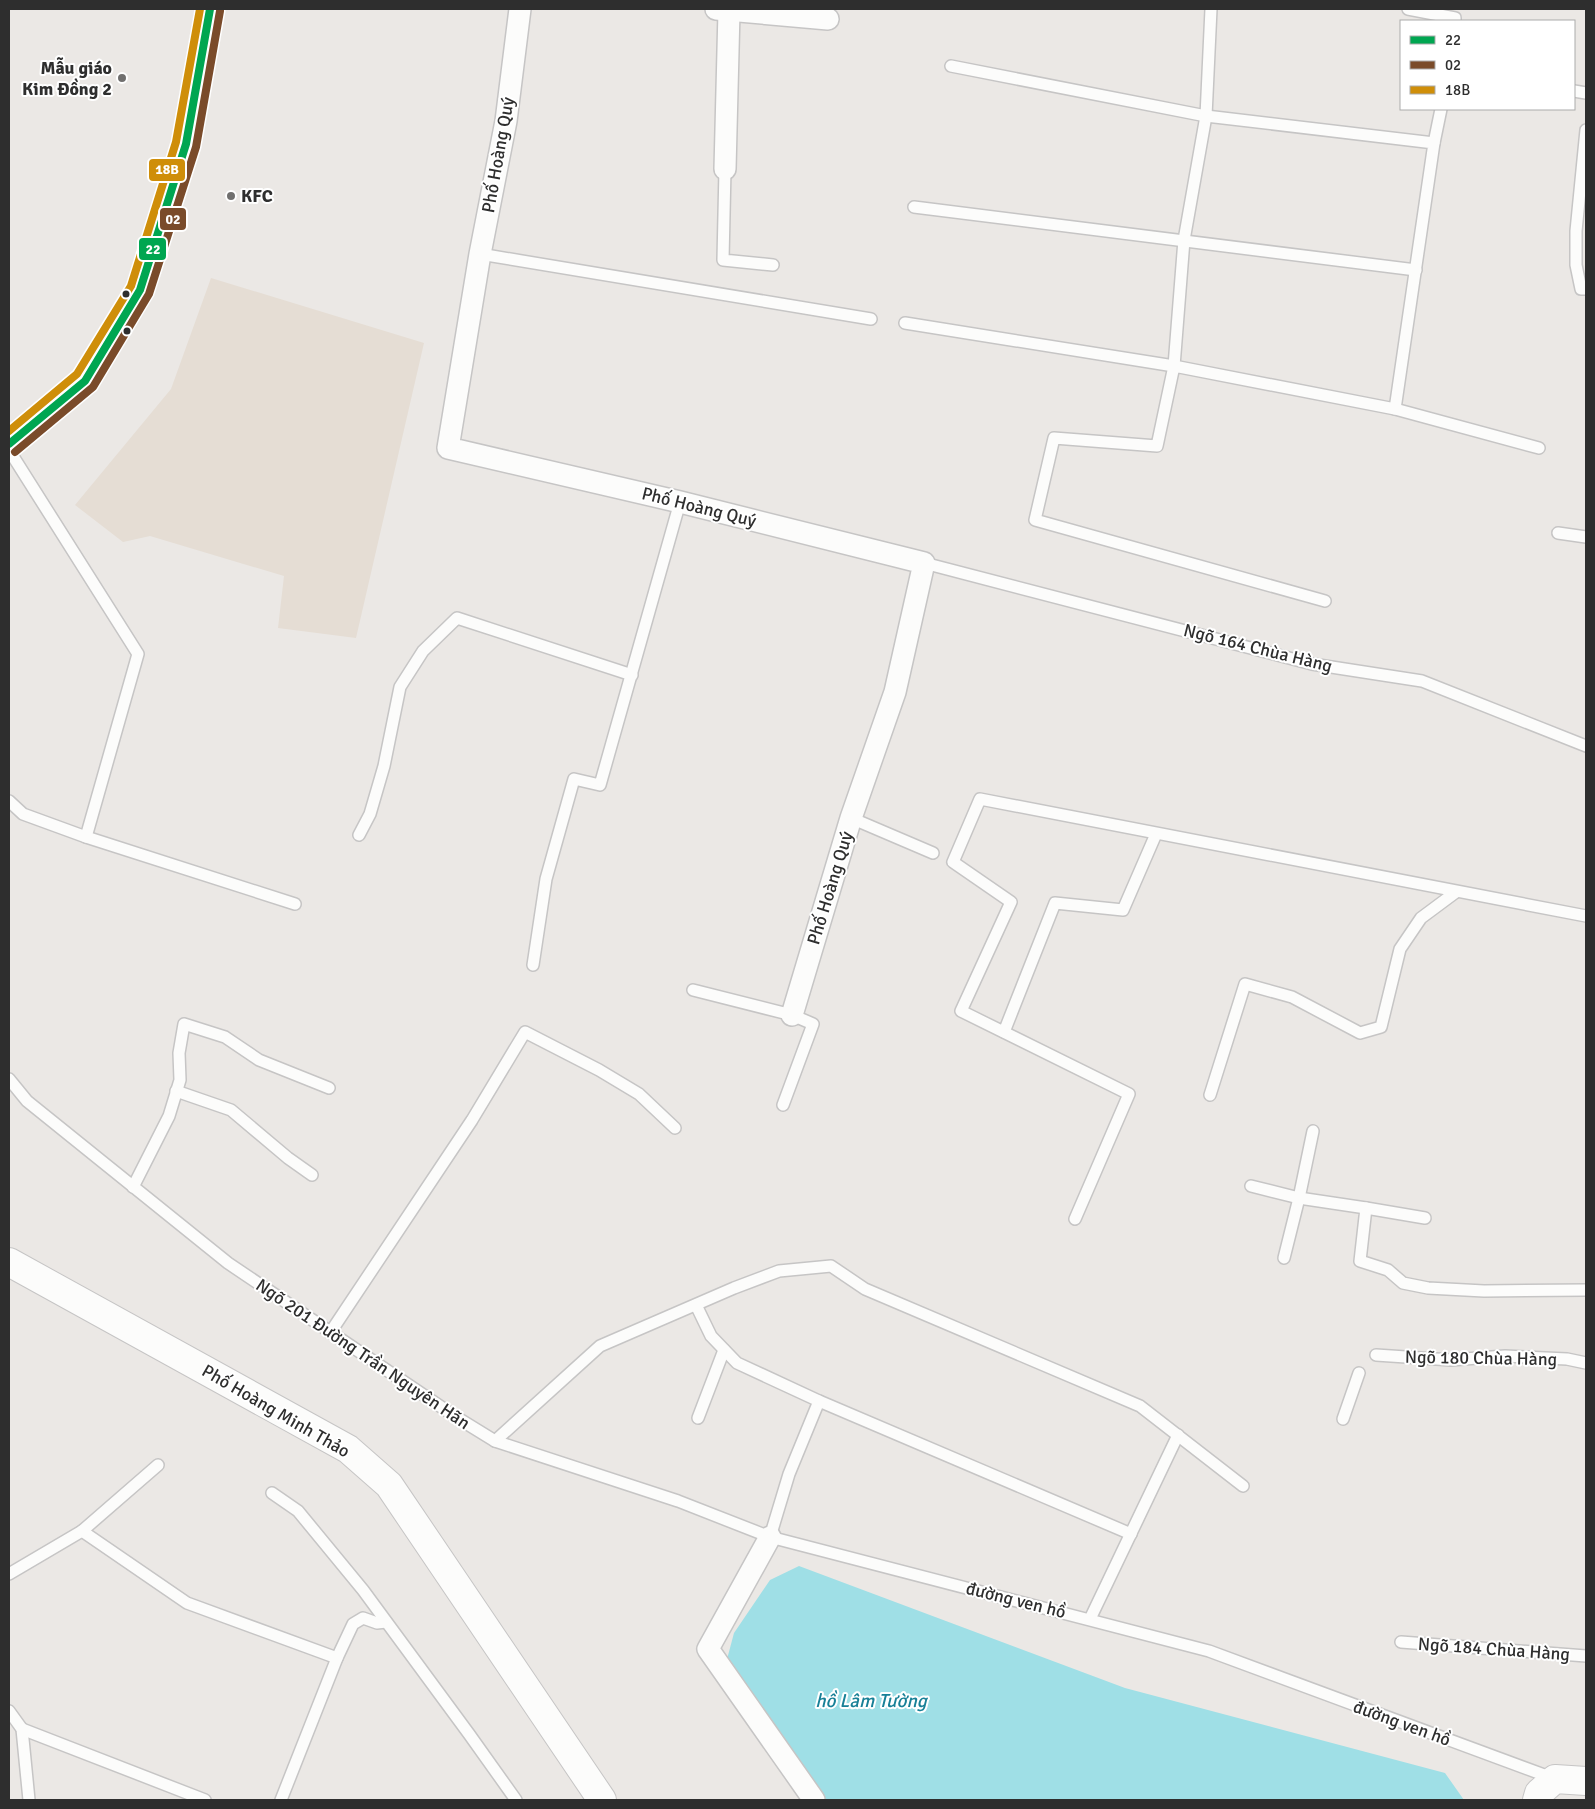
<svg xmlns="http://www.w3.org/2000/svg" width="1595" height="1809" font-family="Signika,sans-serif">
	<rect width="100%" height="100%" fill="#ebe8e5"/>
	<!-- education -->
	<polygon fill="#e5ddd4" points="211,278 424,343 356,638 278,628 284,576 150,536 123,542 75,505 171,389"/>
	<!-- water -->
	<polygon fill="#9fdfe6" points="799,1566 1125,1688 1445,1773 1464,1800 825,1800 801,1775 726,1663 734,1633 770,1580"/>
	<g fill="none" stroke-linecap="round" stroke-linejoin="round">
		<!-- service casing -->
		<g stroke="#c6c5c5" stroke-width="14">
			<g id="service">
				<polyline points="1408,9 1455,18 1455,21"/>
				<polyline points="951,66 1206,116 1434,143 1395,409 1174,366 1157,446 1054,438 1035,520 1325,601"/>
				<polyline points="1574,91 1586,93"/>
				<polyline points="1586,130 1576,231 1576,265 1581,289 1586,289"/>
				<polyline points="1434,143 1441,109"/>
				<polyline points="725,169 723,260 773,265"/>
				<polyline points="914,207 1416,270"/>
				<polyline points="480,254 871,319"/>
				<polyline points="905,323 1174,366 1184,240 1206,116 1211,9"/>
				<polyline points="1395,409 1539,448"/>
				<polyline points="9,450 138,654 86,837"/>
				<polyline points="1558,533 1586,537"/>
				<polyline points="924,563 1312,664 1422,681 1586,746"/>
				<polyline points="9,801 23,814 86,837 295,904"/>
				<polyline points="851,818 933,853"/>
				<polyline points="359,835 370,814 384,766 400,687 423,651 457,618 632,675"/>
				<polyline points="533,965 546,879 574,779 600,785 680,502"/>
				<polyline points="693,990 792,1015 813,1024 783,1105"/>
				<polyline points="1004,1032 1055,903 1123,910 1156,834"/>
				<polyline points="9,1079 27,1101 228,1263 456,1417 495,1441 678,1501 770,1537 1209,1651 1555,1779"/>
				<polyline points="176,1091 231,1110 288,1158 312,1175"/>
				<polyline points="1210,1095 1245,984 1292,997 1360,1033 1381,1027 1400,949 1421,918 1456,892"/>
				<polyline points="1251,1186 1299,1198 1366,1208 1360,1261 1388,1270 1403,1283 1428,1288 1484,1291 1586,1290"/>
				<polyline points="133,1187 169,1116 180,1080 179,1053 184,1024 225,1037 259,1060 329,1088"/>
				<polyline points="1366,1208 1425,1218"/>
				<polyline points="1075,1219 1129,1094 961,1011 1011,902 953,862 980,799 1586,916"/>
				<polyline points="1284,1258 1299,1198 1313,1131"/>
				<polyline points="696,1305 711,1336 737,1363 819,1401 1131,1534"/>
				<polyline points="330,1333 472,1120 525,1032 599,1070 639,1094 675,1128"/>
				<polyline points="1376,1355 1451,1360 1505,1356 1567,1359 1586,1363"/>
				<polyline points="698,1418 724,1350"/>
				<polyline points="1343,1419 1359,1373"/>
				<polyline points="495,1441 600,1346 734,1288 779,1271 831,1266 865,1289 1140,1406 1243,1486"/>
				<polyline points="272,1493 298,1511 363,1590 469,1734 516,1800"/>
				<polyline points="82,1531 187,1603 337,1658"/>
				<polyline points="770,1537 789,1474 819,1401"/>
				<polyline points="9,1574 82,1531 158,1465"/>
				<polyline points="1090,1619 1178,1435"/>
				<polyline points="1401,1642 1586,1656"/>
				<polyline points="9,1711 22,1729 29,1800"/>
				<polyline points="22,1729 205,1800"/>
				<polyline points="281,1800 337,1658 353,1624 363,1618 377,1623 386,1622"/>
			</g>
		</g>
		<!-- minor casing -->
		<g stroke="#c6c5c5" stroke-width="24">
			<g id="minor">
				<polyline points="520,9 506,121 480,254 448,448 680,502 924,563 895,692 851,818 792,1015"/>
				<polyline points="716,9 828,19"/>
				<polyline points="725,169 729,11"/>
				<polyline points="770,1537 708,1649 814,1800"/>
			</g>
		</g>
		<!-- tertiary casing -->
		<g stroke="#c6c5c5" stroke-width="30">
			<g id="tertiary">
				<polyline points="9,1262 348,1449 389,1485 602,1800"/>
				<polyline points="1537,1800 1539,1793 1555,1779 1586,1781"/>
			</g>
		</g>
		<!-- secondary casing -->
		<g stroke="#c6c5c5" stroke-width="30">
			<polyline id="secondary" points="9,444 85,381 140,290 186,144 210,9"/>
		</g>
		<!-- service -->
		<use href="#service" stroke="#fcfcfb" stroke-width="11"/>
		<!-- minor -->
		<use href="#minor" stroke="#fcfcfb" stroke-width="21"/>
		<!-- tertiary -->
		<use href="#tertiary" stroke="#fcfcfb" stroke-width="28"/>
		<!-- secondary -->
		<use href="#secondary" stroke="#fcfcfb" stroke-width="28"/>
		<!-- bus-1 casing -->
		<g stroke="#fff" stroke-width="11">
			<polyline id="bus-1" points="9,444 85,381 140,290 186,144 210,9"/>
		</g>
		<!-- bus-2 casing -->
		<g stroke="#fff" stroke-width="11">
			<polyline id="bus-2" points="15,452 93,387 149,294 196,147 220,11"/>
		</g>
		<!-- bus-3 casing -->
		<g stroke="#fff" stroke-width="11">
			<polyline id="bus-3" points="9,431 77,374 131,286 176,142 200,9"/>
		</g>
		<!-- bus-1 -->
		<use href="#bus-1" stroke="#00a651" stroke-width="8"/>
		<!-- bus-2 -->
		<use href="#bus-2" stroke="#7a4b2a" stroke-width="8"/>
		<!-- bus-3 -->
		<use href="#bus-3" stroke="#cf8e09" stroke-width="8"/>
	</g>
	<!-- markers -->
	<g fill="#706f6e" stroke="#fff" stroke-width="2">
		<circle cx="122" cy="78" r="5"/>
		<circle cx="231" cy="196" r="5"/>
	</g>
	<g fill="#2e2e2e" stroke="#fff" stroke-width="2">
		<circle cx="126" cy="294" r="4.5"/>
		<circle cx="127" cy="331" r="4.5"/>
	</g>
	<g text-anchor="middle" stroke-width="4" stroke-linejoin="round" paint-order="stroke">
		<!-- poi labels -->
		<g font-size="18" font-weight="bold" fill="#2e2e2e" stroke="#fff" text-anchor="end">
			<text x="112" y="74">Mẫu giáo<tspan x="112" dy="21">Kim Đồng 2</tspan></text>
			<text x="241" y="202" text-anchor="start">KFC</text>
		</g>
		<!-- street labels -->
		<g font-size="18" fill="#2e2e2e" stroke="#fff">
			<text transform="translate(498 155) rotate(-80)" y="6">Phố Hoàng Quý</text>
			<text transform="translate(699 507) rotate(14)" y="6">Phố Hoàng Quý</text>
			<text transform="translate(1258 648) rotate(14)" y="6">Ngõ 164 Chùa Hàng</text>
			<text transform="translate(830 888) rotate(-73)" y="6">Phố Hoàng Quý</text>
			<text transform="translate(363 1354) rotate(34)" y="6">Ngõ 201 Đường Trần Nguyên Hãn</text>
			<text transform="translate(1481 1358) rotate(1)" y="6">Ngõ 180 Chùa Hàng</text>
			<text transform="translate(276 1411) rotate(30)" y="6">Phố Hoàng Minh Thảo</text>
			<text transform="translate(1016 1600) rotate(14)" y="6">đường ven hồ</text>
			<text transform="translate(1494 1649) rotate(4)" y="6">Ngõ 184 Chùa Hàng</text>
			<text transform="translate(1402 1723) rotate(20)" y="6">đường ven hồ</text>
		</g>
		<!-- water labels -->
		<g font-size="19" font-style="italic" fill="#188097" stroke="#fff">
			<text x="871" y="1707">hồ Lâm Tường</text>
		</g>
	</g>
	<g stroke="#fff" stroke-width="2">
		<rect x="148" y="158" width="38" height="24" rx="5" fill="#cf8e09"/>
		<rect x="159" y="207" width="28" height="24" rx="5" fill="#7a4b2a"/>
		<rect x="138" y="237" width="29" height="24" rx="5" fill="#00a651"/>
	</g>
	<g font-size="14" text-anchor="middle" font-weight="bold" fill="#fff">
		<text x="167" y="174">18B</text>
		<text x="173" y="224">02</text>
		<text x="153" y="254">22</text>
	</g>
	<!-- border -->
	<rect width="1595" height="1809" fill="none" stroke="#2e2e2e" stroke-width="20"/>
	<!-- legend -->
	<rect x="1400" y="20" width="175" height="90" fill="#ffffff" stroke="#ababab"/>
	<rect x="1410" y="36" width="25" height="8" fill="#00a651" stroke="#ababab"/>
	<text x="1445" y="45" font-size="15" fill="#2e2e2e">22</text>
	<rect x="1410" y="61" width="25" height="8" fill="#7a4b2a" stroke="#ababab"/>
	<text x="1445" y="70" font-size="15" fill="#2e2e2e">02</text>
	<rect x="1410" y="86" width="25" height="8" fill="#cf8e09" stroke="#ababab"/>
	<text x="1445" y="95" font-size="15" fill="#2e2e2e">18B</text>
</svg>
